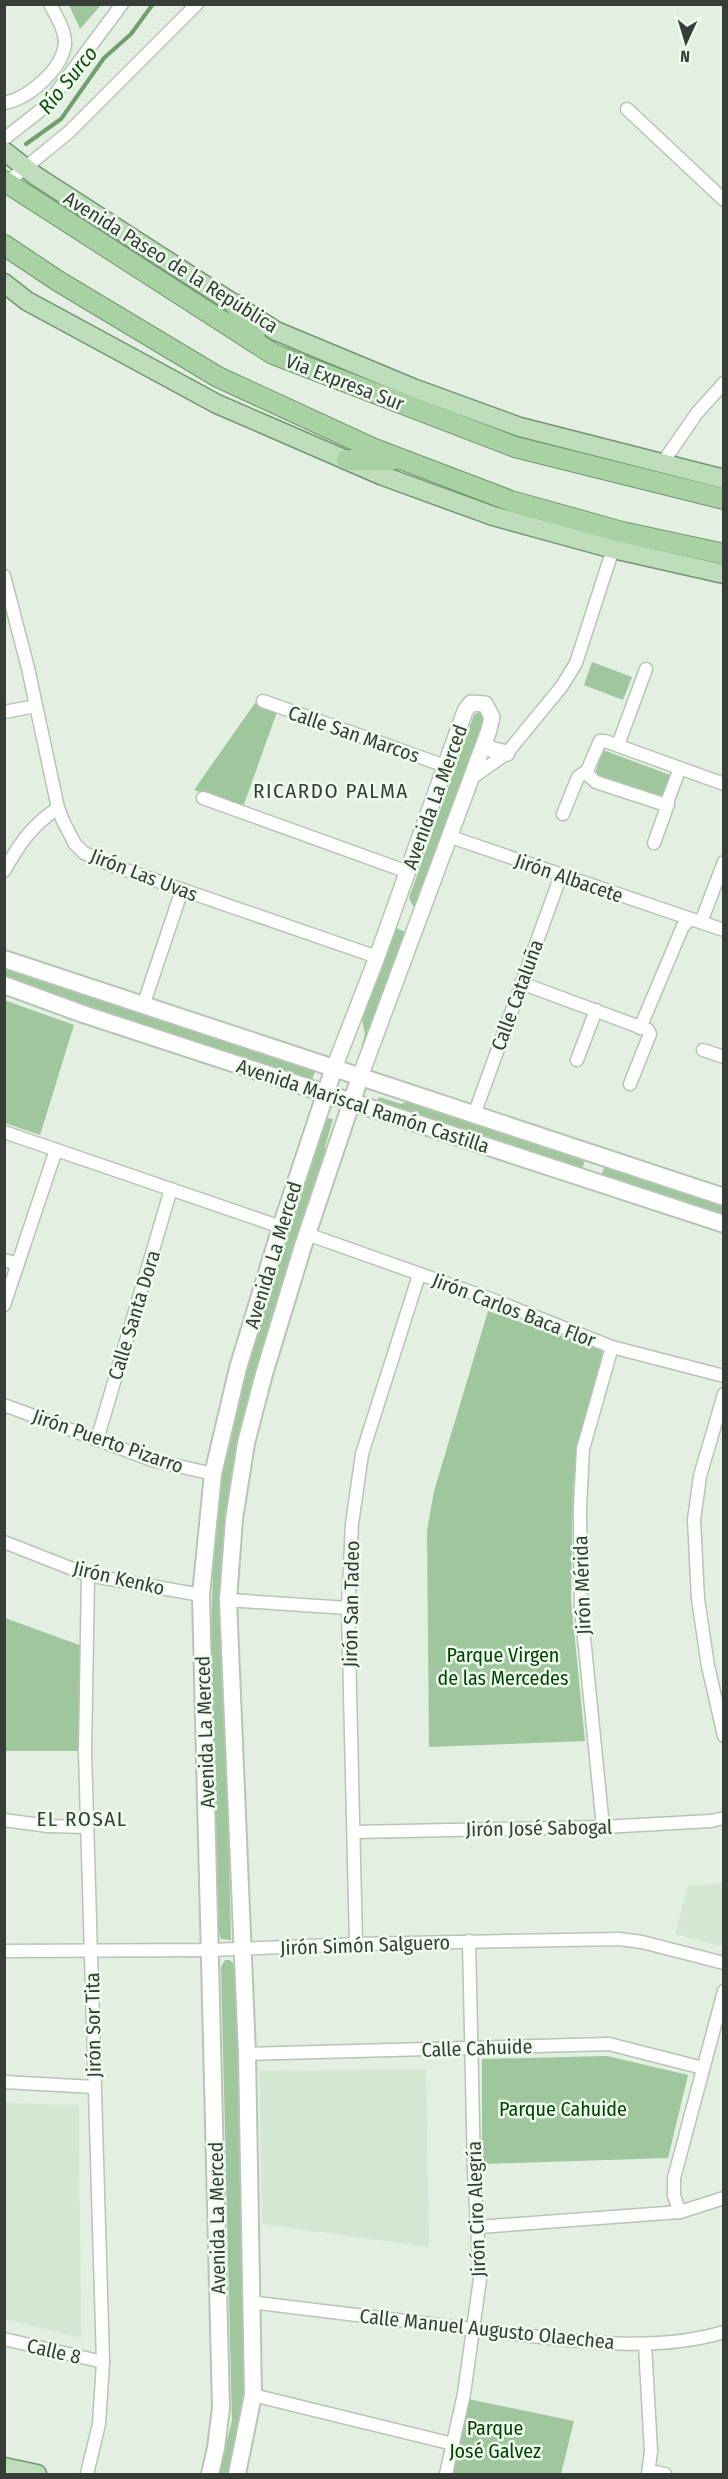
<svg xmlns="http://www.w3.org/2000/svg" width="728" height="2479" font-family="'Fira Sans Condensed',sans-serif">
	<rect width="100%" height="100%" fill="#e2efe1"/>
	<!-- built -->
	<g fill="#d4e7d3">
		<polygon points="723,1883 723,1947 675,1934 688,1886"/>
		<polygon points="426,2069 429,2247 262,2224 259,2071"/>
		<polygon points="5,2103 79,2105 81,2338 5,2319"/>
	</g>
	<!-- green -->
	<g fill="#9fc69c">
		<polygon points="69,5 101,5 80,29"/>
		<polygon points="592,662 632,677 623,700 584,685"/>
		<polygon points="255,703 277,712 243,807 194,790"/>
		<polygon points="479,712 482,714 484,725 417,904 413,906 409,898 474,715"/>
		<polygon points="603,750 670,775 661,798 595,774"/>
		<polygon points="396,928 406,932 364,1057 359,1056 365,1034 362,1020"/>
		<polygon points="5,965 316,1068 311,1083 5,977"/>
		<polygon points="4,1000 74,1025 40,1135 5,1123"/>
		<polygon points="379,1097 401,1104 414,1099 586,1157 581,1172 375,1103"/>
		<polygon points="327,1118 333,1119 325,1147 327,1158 256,1382 225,1511 223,1597 231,1940 221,1939 219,1932 211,1629 215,1515 233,1407"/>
		<polygon points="605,1165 723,1202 723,1215 601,1177"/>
		<polygon points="488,1311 603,1350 577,1458 573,1488 571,1600 585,1741 429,1747 427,1531 434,1491"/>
		<polygon points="5,1618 82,1646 81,1751 5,1751"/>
		<polygon points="225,1960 230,1960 235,1966 247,2393 234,2474 218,2474 232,2421 221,1967"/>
		<polygon points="607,2056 688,2075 668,2158 482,2164 482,2059"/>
		<polygon points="468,2399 574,2421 561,2474 449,2474"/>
	</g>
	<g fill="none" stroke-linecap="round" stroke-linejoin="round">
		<!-- stream -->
		<polyline stroke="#729e6f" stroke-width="4" points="26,144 61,119 104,58 131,34 153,4"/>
		<!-- minor casing -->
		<g stroke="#b7c4b6" stroke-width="15">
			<g id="minor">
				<path d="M 4,103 C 28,99 63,69 65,43 C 65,29 56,16 50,4"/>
				<polyline points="627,109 724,200"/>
				<polyline points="4,139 46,106 122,4"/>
				<polyline points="4,185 69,132 197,4"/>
				<polyline points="661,465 697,413 724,383"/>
				<polyline points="4,576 28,668 58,808 63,821 75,844 84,853 114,866 377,957"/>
				<polyline points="263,701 445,766"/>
				<polyline points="4,712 36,706"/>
				<polyline points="618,745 646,669"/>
				<polyline points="680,768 666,805 596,782 588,775 587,771 600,741 605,741 724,784"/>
				<polyline points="469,780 507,753 562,686 576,663 613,549"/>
				<polyline points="203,798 408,872"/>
				<polyline points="563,814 578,777 587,771"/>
				<polyline points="448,836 691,919"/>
				<polyline points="654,843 668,804"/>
				<path d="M 4,871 C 20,843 31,826 58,808"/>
				<polyline points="701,922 724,862"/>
				<polyline points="521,983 648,1030 650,1034 630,1084"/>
				<polyline points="143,1006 182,890"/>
				<polyline points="640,1028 683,926 691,919 724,930"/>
				<polyline points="703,1050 724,1057"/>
				<polyline points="577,1060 596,1010"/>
				<polyline points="474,1115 561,875"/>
				<polyline points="4,1132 281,1227"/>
				<polyline points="307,1234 493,1300 612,1347 724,1376"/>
				<polyline points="4,1260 18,1264"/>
				<polyline points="4,1305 56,1150"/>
				<polyline points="724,1394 700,1476 694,1520 698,1599 708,1666 724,1736"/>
				<polyline points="4,1405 152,1460 213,1474"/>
				<polyline points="97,1440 171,1189"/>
				<polyline points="4,1542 88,1575 201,1595"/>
				<polyline points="228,1600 348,1608"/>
				<polyline points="4,1820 48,1826 87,1827"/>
				<polyline points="603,1827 581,1607 580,1507 583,1449 612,1347"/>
				<polyline points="354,1832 603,1827 711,1821 724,1818"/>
				<polyline points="356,1944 348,1608 352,1524 362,1454 419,1275"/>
				<polyline points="4,1951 211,1950 356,1944 619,1939 642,1942 724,1963"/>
				<polyline points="247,2054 609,2044 703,2068"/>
				<polyline points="4,2082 94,2087"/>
				<polyline points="680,2212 674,2196 674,2178 724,1991"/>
				<polyline points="478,2227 680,2212 724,2198"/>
				<path d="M 250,2302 C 332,2312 414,2322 496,2332 C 571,2340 650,2354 724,2332"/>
				<polyline points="4,2339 103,2362"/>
				<polyline points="645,2345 651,2451 648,2474"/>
				<polyline points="253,2395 453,2444"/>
				<polyline points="649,2471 665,2474"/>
				<polyline points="87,2474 99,2424 103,2362 85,1752 88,1575"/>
				<polyline points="446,2474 464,2394 480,2279 474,2170 469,1941"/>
			</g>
		</g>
		<!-- tertiary casing -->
		<g stroke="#b7c4b6" stroke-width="18">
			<g id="tertiary">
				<polyline points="485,742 490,749 507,753"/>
				<polyline points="334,1068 377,957 465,711 471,703 485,704 492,717 489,730 360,1077"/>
			</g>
		</g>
		<!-- secondary casing -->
		<g stroke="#b7c4b6" stroke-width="20">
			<g id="secondary">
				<polyline points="4,959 724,1197"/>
				<polyline points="4,985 83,1014 724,1224"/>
				<polyline points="210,2474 216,2448 221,2408 201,1595 213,1474 238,1368 281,1227 334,1068"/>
				<polyline points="237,2474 253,2395 247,2054 228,1600 234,1519 246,1443 264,1374 303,1246 360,1077"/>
			</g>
		</g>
		<!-- primary casing -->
		<g stroke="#729670" stroke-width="21">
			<g id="primary">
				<polyline points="4,151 36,176 276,331 413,388 520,427 724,479"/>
				<polyline points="4,283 27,301 217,404 383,476 493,516 613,549 724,574"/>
				<polyline points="4,2467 37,2474"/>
			</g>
		</g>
		<!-- trunk casing -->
		<g stroke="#729670" stroke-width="22">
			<g id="trunk">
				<polyline points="4,181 273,354 515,447 724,499"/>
				<polyline points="4,245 58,281 218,377 372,448 511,501 622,532 724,554"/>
				<polyline points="235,304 256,341"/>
				<polyline points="347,460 392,460"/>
			</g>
		</g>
		<!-- minor -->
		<use href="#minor" stroke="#fff" stroke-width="12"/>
		<!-- tertiary -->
		<use href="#tertiary" stroke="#fff" stroke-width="15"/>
		<!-- secondary -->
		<use href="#secondary" stroke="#fff" stroke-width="16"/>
		<!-- primary -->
		<use href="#primary" stroke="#beddbb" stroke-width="18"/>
		<!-- trunk -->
		<use href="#trunk" stroke="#a8d2a4" stroke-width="20"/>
	</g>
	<g text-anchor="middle" stroke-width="5" stroke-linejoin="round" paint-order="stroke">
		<!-- street labels -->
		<g font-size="20" fill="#373d37" stroke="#effdee">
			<text transform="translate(171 262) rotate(32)" y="7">Avenida Paseo de la República</text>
			<text transform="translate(345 382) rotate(21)" y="7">Via Expresa Sur</text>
			<text transform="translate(354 734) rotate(19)" y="7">Calle San Marcos</text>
			<text transform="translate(435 797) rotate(-70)" y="7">Avenida La Merced</text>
			<text transform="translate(144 875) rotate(21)" y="7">Jirón Las Uvas</text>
			<text transform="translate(569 878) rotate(19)" y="7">Jirón Albacete</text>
			<text transform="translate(517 995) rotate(-70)" y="7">Calle Cataluña</text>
			<text transform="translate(363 1106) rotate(18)" y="7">Avenida Mariscal Ramón Castilla</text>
			<text transform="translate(273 1255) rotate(-73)" y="7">Avenida La Merced</text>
			<text transform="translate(514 1310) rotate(21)" y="7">Jirón Carlos Baca Flor</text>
			<text transform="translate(134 1315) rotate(-73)" y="7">Calle Santa Dora</text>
			<text transform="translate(108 1441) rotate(19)" y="7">Jirón Puerto Pizarro</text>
			<text transform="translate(119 1578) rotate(13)" y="7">Jirón Kenko</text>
			<text transform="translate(582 1585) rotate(-92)" y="7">Jirón Mérida</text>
			<text transform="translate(351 1604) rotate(-89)" y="7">Jirón San Tadeo</text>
			<text transform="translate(205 1732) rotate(-92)" y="7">Avenida La Merced</text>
			<text transform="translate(539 1828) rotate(-1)" y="7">Jirón José Sabogal</text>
			<text transform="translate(365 1945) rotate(-2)" y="7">Jirón Simón Salguero</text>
			<text transform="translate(93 2025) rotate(-91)" y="7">Jirón Sor Tita</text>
			<text transform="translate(477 2048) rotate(-2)" y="7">Calle Cahuide</text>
			<text transform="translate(476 2209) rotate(-92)" y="7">Jirón Ciro Alegría</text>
			<text transform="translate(217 2218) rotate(-91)" y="7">Avenida La Merced</text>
			<text transform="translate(487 2329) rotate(6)" y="7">Calle Manuel Augusto Olaechea</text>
			<text transform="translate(54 2351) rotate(13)" y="7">Calle 8</text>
		</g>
		<!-- park labels -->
		<g font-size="20" fill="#004301" stroke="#effdee">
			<text x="503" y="1662">Parque Virgen<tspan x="503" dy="23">de las Mercedes</tspan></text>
			<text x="563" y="2116">Parque Cahuide</text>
			<text x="495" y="2435">Parque<tspan x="495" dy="23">José Galvez</tspan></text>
		</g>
		<!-- water labels -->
		<g font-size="21" font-style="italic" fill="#0f4e0f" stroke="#effdee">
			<text transform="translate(68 80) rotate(-51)" y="7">Río Surco</text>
		</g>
		<!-- neighbourhood labels -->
		<g font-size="21" letter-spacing="1.5" fill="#373d37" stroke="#effdee">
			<text x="331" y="798">RICARDO PALMA</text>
			<text x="82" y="1826">EL ROSAL</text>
		</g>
	</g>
	<!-- border -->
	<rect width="728" height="2479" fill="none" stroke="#373d37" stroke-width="12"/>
	<!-- north arrow -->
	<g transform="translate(686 42) rotate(184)" stroke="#effdee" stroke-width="4.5" paint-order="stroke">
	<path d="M0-4.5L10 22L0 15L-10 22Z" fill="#373d37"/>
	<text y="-9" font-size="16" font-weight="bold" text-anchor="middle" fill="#373d37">N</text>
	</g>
</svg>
